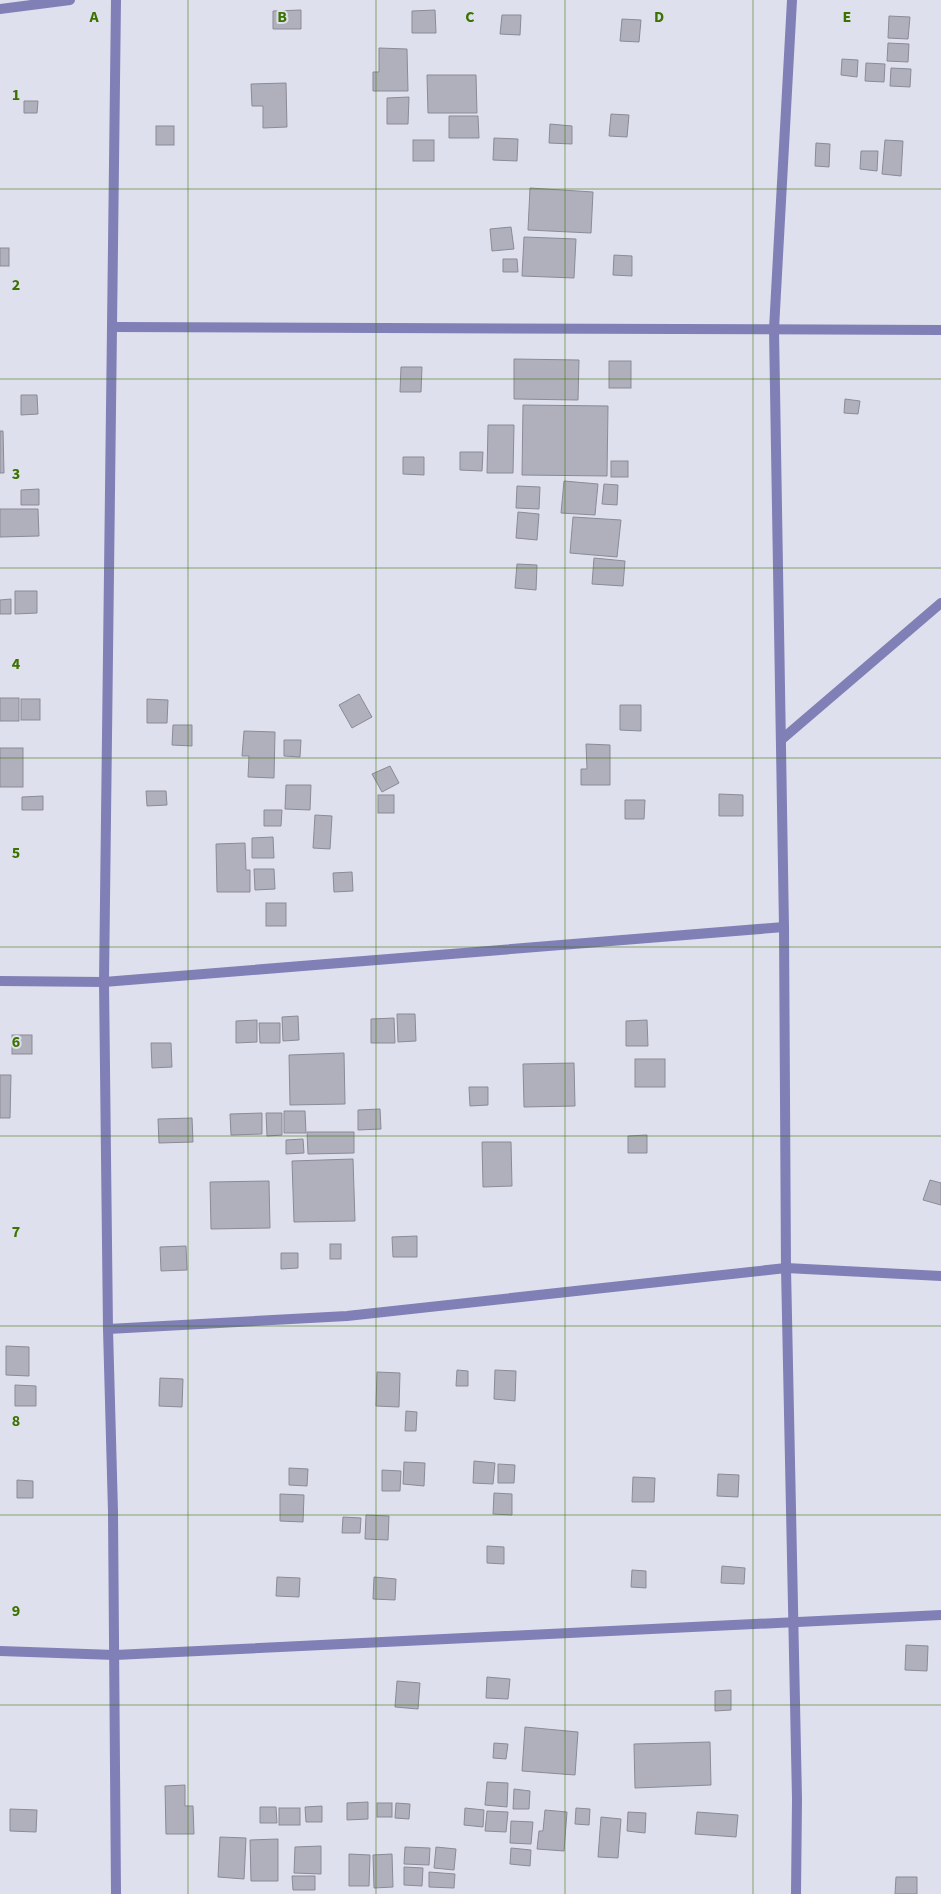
<svg xmlns="http://www.w3.org/2000/svg" width="941" height="1894" font-family="'Source Sans 3',sans-serif">
	<rect width="100%" height="100%" fill="#dfe0ed"/>
	<!-- building -->
	<g fill="#b0b0bd" stroke="#8b8b97">
		<polygon points="301,10 301,29 273,29 273,11"/>
		<polygon points="435,10 436,33 412,33 412,11"/>
		<polygon points="502,15 521,15 520,35 500,34"/>
		<polygon points="889,16 910,17 908,39 888,38"/>
		<polygon points="622,19 641,20 639,42 620,41"/>
		<polygon points="888,43 909,44 908,62 887,61"/>
		<polygon points="379,48 407,49 408,91 373,91 373,72 379,72"/>
		<polygon points="842,59 858,60 857,77 841,75"/>
		<polygon points="866,63 885,64 884,82 865,81"/>
		<polygon points="891,68 911,69 910,87 890,86"/>
		<polygon points="427,75 476,75 477,113 428,113"/>
		<polygon points="286,83 287,127 263,128 263,106 252,106 251,84"/>
		<polygon points="409,97 408,124 387,124 387,98"/>
		<polygon points="24,101 38,101 37,113 24,113"/>
		<polygon points="611,114 629,115 627,137 609,136"/>
		<polygon points="449,116 478,116 479,138 449,138"/>
		<polygon points="550,124 572,126 572,144 549,143"/>
		<rect x="156" y="126" width="18" height="19"/>
		<polygon points="494,138 518,139 517,161 493,160"/>
		<rect x="413" y="140" width="21" height="21"/>
		<polygon points="885,140 903,141 901,176 882,174"/>
		<polygon points="816,143 830,144 829,167 815,166"/>
		<polygon points="861,151 878,151 877,171 860,169"/>
		<polygon points="530,188 593,192 591,233 528,230"/>
		<polygon points="511,227 514,249 492,251 490,229"/>
		<polygon points="524,237 576,239 574,278 522,276"/>
		<rect x="0" y="248" width="9" height="18"/>
		<polygon points="614,255 632,256 632,276 613,275"/>
		<polygon points="503,259 517,259 518,272 503,272"/>
		<polygon points="514,359 579,360 578,400 514,399"/>
		<rect x="609" y="361" width="22" height="27"/>
		<polygon points="401,367 422,367 421,392 400,392"/>
		<polygon points="21,395 37,395 38,414 21,415"/>
		<polygon points="845,399 860,401 858,414 844,413"/>
		<polygon points="523,405 608,406 607,476 522,475"/>
		<polygon points="488,425 514,425 513,473 487,473"/>
		<polygon points="0,431 3,431 4,473 0,473"/>
		<polygon points="460,452 483,452 482,471 460,470"/>
		<polygon points="403,457 424,457 424,475 403,474"/>
		<rect x="611" y="461" width="17" height="16"/>
		<polygon points="564,481 598,484 595,515 561,513"/>
		<polygon points="604,484 618,485 617,505 602,504"/>
		<polygon points="517,486 540,487 539,509 516,508"/>
		<polygon points="39,489 39,505 21,505 21,490"/>
		<polygon points="0,509 38,509 39,536 0,537"/>
		<polygon points="518,512 539,514 537,540 516,538"/>
		<polygon points="573,517 621,520 617,557 570,553"/>
		<polygon points="594,558 625,561 623,586 592,584"/>
		<polygon points="517,564 537,565 536,590 515,588"/>
		<polygon points="15,591 37,591 37,613 15,614"/>
		<polygon points="11,599 11,614 0,614 0,600"/>
		<polygon points="359,694 372,717 352,728 339,705"/>
		<rect x="0" y="698" width="19" height="23"/>
		<rect x="21" y="699" width="19" height="21"/>
		<polygon points="147,699 168,700 167,723 147,723"/>
		<polygon points="620,705 641,705 641,731 620,730"/>
		<polygon points="173,725 192,725 192,746 172,745"/>
		<polygon points="244,731 275,732 274,778 248,777 249,756 242,756"/>
		<polygon points="284,740 301,740 300,757 284,756"/>
		<polygon points="586,744 610,745 610,785 581,785 581,769 587,769"/>
		<rect x="0" y="748" width="23" height="39"/>
		<polygon points="390,766 399,783 382,792 372,774"/>
		<polygon points="286,785 311,785 310,810 285,809"/>
		<polygon points="146,791 166,791 167,805 147,806"/>
		<polygon points="719,794 743,795 743,816 719,816"/>
		<rect x="378" y="795" width="16" height="18"/>
		<polygon points="43,796 43,810 22,810 22,797"/>
		<polygon points="625,800 645,800 644,819 625,819"/>
		<polygon points="264,810 282,810 281,826 264,826"/>
		<polygon points="315,815 332,816 330,849 313,848"/>
		<polygon points="273,837 274,858 252,858 252,838"/>
		<polygon points="245,843 246,870 250,870 250,892 217,892 216,844"/>
		<polygon points="254,869 274,869 275,889 255,890"/>
		<polygon points="352,872 353,891 334,892 333,873"/>
		<rect x="266" y="903" width="20" height="23"/>
		<polygon points="397,1014 415,1014 416,1041 398,1042"/>
		<polygon points="298,1016 299,1040 283,1041 282,1017"/>
		<polygon points="394,1018 395,1043 371,1043 371,1019"/>
		<polygon points="257,1020 257,1042 236,1043 236,1021"/>
		<polygon points="647,1020 648,1046 626,1046 626,1021"/>
		<polygon points="259,1023 280,1023 280,1043 260,1043"/>
		<rect x="12" y="1035" width="20" height="19"/>
		<polygon points="151,1043 171,1043 172,1067 152,1068"/>
		<polygon points="344,1053 345,1104 290,1105 289,1055"/>
		<rect x="635" y="1059" width="30" height="28"/>
		<polygon points="574,1063 575,1106 524,1107 523,1064"/>
		<polygon points="0,1075 11,1075 10,1118 0,1118"/>
		<polygon points="469,1087 488,1087 488,1105 470,1106"/>
		<polygon points="380,1109 381,1129 358,1130 358,1110"/>
		<polygon points="284,1111 305,1111 306,1133 284,1133"/>
		<polygon points="262,1113 262,1134 231,1135 230,1114"/>
		<polygon points="266,1113 282,1113 282,1135 267,1136"/>
		<polygon points="192,1118 193,1142 159,1143 158,1119"/>
		<polygon points="307,1132 354,1132 354,1153 308,1154"/>
		<polygon points="647,1135 647,1153 628,1153 628,1136"/>
		<polygon points="303,1139 304,1153 286,1154 286,1140"/>
		<polygon points="482,1142 511,1142 512,1186 483,1187"/>
		<polygon points="353,1159 355,1221 294,1222 292,1161"/>
		<polygon points="930,1180 941,1183 941,1205 923,1200"/>
		<polygon points="269,1181 270,1228 211,1229 210,1182"/>
		<polygon points="417,1236 417,1257 393,1257 392,1237"/>
		<rect x="330" y="1244" width="11" height="15"/>
		<polygon points="186,1246 187,1270 161,1271 160,1247"/>
		<polygon points="281,1253 298,1253 298,1268 281,1269"/>
		<polygon points="6,1346 29,1347 29,1376 6,1375"/>
		<polygon points="457,1370 468,1371 468,1386 456,1386"/>
		<polygon points="495,1370 516,1371 515,1401 494,1399"/>
		<polygon points="377,1372 400,1373 399,1407 376,1406"/>
		<polygon points="160,1378 183,1379 182,1407 159,1406"/>
		<polygon points="15,1385 36,1386 36,1406 15,1406"/>
		<polygon points="406,1411 417,1412 416,1431 405,1431"/>
		<polygon points="474,1461 495,1463 493,1484 473,1483"/>
		<polygon points="404,1462 425,1463 424,1486 403,1484"/>
		<polygon points="498,1464 515,1465 514,1483 498,1483"/>
		<polygon points="289,1468 308,1469 307,1486 289,1485"/>
		<polygon points="382,1470 401,1471 400,1491 382,1491"/>
		<polygon points="718,1474 739,1475 738,1497 717,1496"/>
		<polygon points="633,1477 655,1478 654,1502 632,1502"/>
		<polygon points="17,1480 33,1481 33,1498 17,1498"/>
		<polygon points="494,1493 512,1494 512,1515 493,1514"/>
		<polygon points="280,1494 304,1495 303,1522 280,1521"/>
		<polygon points="366,1515 389,1516 388,1540 365,1539"/>
		<polygon points="343,1517 361,1518 360,1533 342,1533"/>
		<polygon points="487,1546 504,1547 504,1564 487,1563"/>
		<polygon points="722,1566 745,1568 744,1584 721,1583"/>
		<polygon points="632,1570 646,1571 646,1588 631,1587"/>
		<polygon points="277,1577 300,1578 299,1597 276,1596"/>
		<polygon points="374,1577 396,1579 395,1600 373,1599"/>
		<polygon points="906,1645 928,1646 927,1671 905,1670"/>
		<polygon points="487,1677 510,1679 508,1699 486,1698"/>
		<polygon points="397,1681 420,1683 418,1709 395,1707"/>
		<polygon points="731,1690 731,1710 715,1711 715,1691"/>
		<polygon points="525,1727 578,1732 575,1775 522,1771"/>
		<polygon points="710,1742 711,1785 635,1788 634,1744"/>
		<polygon points="494,1743 508,1744 506,1759 493,1758"/>
		<polygon points="487,1782 508,1783 507,1807 485,1805"/>
		<polygon points="185,1785 185,1806 193,1806 194,1834 166,1834 165,1786"/>
		<polygon points="514,1789 530,1791 529,1809 513,1809"/>
		<polygon points="368,1802 368,1819 347,1820 347,1803"/>
		<rect x="377" y="1803" width="15" height="14"/>
		<polygon points="396,1803 410,1804 409,1819 395,1818"/>
		<polygon points="322,1806 322,1822 306,1822 305,1807"/>
		<polygon points="260,1807 276,1807 277,1823 260,1823"/>
		<rect x="279" y="1808" width="21" height="17"/>
		<polygon points="465,1808 484,1810 483,1827 464,1825"/>
		<polygon points="576,1808 590,1809 589,1825 575,1824"/>
		<polygon points="10,1809 37,1810 36,1832 10,1831"/>
		<polygon points="545,1810 567,1812 564,1851 537,1849 539,1831 543,1831"/>
		<polygon points="487,1811 508,1812 506,1832 485,1831"/>
		<polygon points="628,1812 646,1813 645,1833 627,1831"/>
		<polygon points="697,1812 738,1815 736,1837 695,1834"/>
		<polygon points="601,1817 621,1819 618,1858 598,1857"/>
		<polygon points="511,1821 533,1822 531,1844 510,1843"/>
		<polygon points="220,1837 246,1838 244,1879 218,1877"/>
		<polygon points="278,1839 278,1881 251,1881 250,1840"/>
		<polygon points="321,1846 321,1874 294,1873 295,1847"/>
		<polygon points="405,1847 430,1848 429,1865 404,1864"/>
		<polygon points="436,1847 456,1849 454,1870 434,1868"/>
		<polygon points="511,1848 531,1850 530,1866 510,1864"/>
		<polygon points="349,1854 370,1855 369,1886 349,1886"/>
		<polygon points="392,1854 393,1887 374,1888 373,1855"/>
		<polygon points="404,1867 423,1868 422,1886 404,1885"/>
		<polygon points="429,1872 455,1874 454,1888 429,1887"/>
		<polygon points="292,1876 315,1876 315,1890 293,1890"/>
		<polygon points="896,1877 917,1877 917,1894 895,1894"/>
	</g>
	<g fill="none" stroke-linecap="round" stroke-linejoin="round">
		<!-- minor -->
		<g stroke="#807fb6" stroke-width="10">
			<polyline points="116,0 104,982 108,1329 113,1512 116,1894"/>
			<polyline points="792,0 774,329 784,927 786,1268 797,1799 796,1894"/>
			<polyline points="0,9 70,0"/>
			<polyline points="113,327 941,330"/>
			<polyline points="781,740 941,603"/>
			<polyline points="0,981 104,982 784,927"/>
			<polyline points="108,1329 347,1316 786,1268 941,1276"/>
			<polyline points="0,1651 115,1655 941,1615"/>
		</g>
	</g>
	<!-- grid -->
	<path fill="none" stroke="#3c7300" stroke-width="1" stroke-opacity="0.55" d="M 188,0 L 188,1894M 376,0 L 376,1894M 565,0 L 565,1894M 753,0 L 753,1894M 0,189 L 941,189M 0,379 L 941,379M 0,568 L 941,568M 0,758 L 941,758M 0,947 L 941,947M 0,1136 L 941,1136M 0,1326 L 941,1326M 0,1515 L 941,1515M 0,1705 L 941,1705"/>
	<g font-size="16" text-anchor="middle" font-weight="bold" fill="#3c7300" stroke="#dfe0ed" stroke-width="4" stroke-linejoin="round" paint-order="stroke">
		<text x="94" y="22">A</text>
		<text x="282" y="22">B</text>
		<text x="470" y="22">C</text>
		<text x="659" y="22">D</text>
		<text x="847" y="22">E</text>
		<text x="16" y="100">1</text>
		<text x="16" y="290">2</text>
		<text x="16" y="479">3</text>
		<text x="16" y="669">4</text>
		<text x="16" y="858">5</text>
		<text x="16" y="1047">6</text>
		<text x="16" y="1237">7</text>
		<text x="16" y="1426">8</text>
		<text x="16" y="1616">9</text>
	</g>
</svg>
